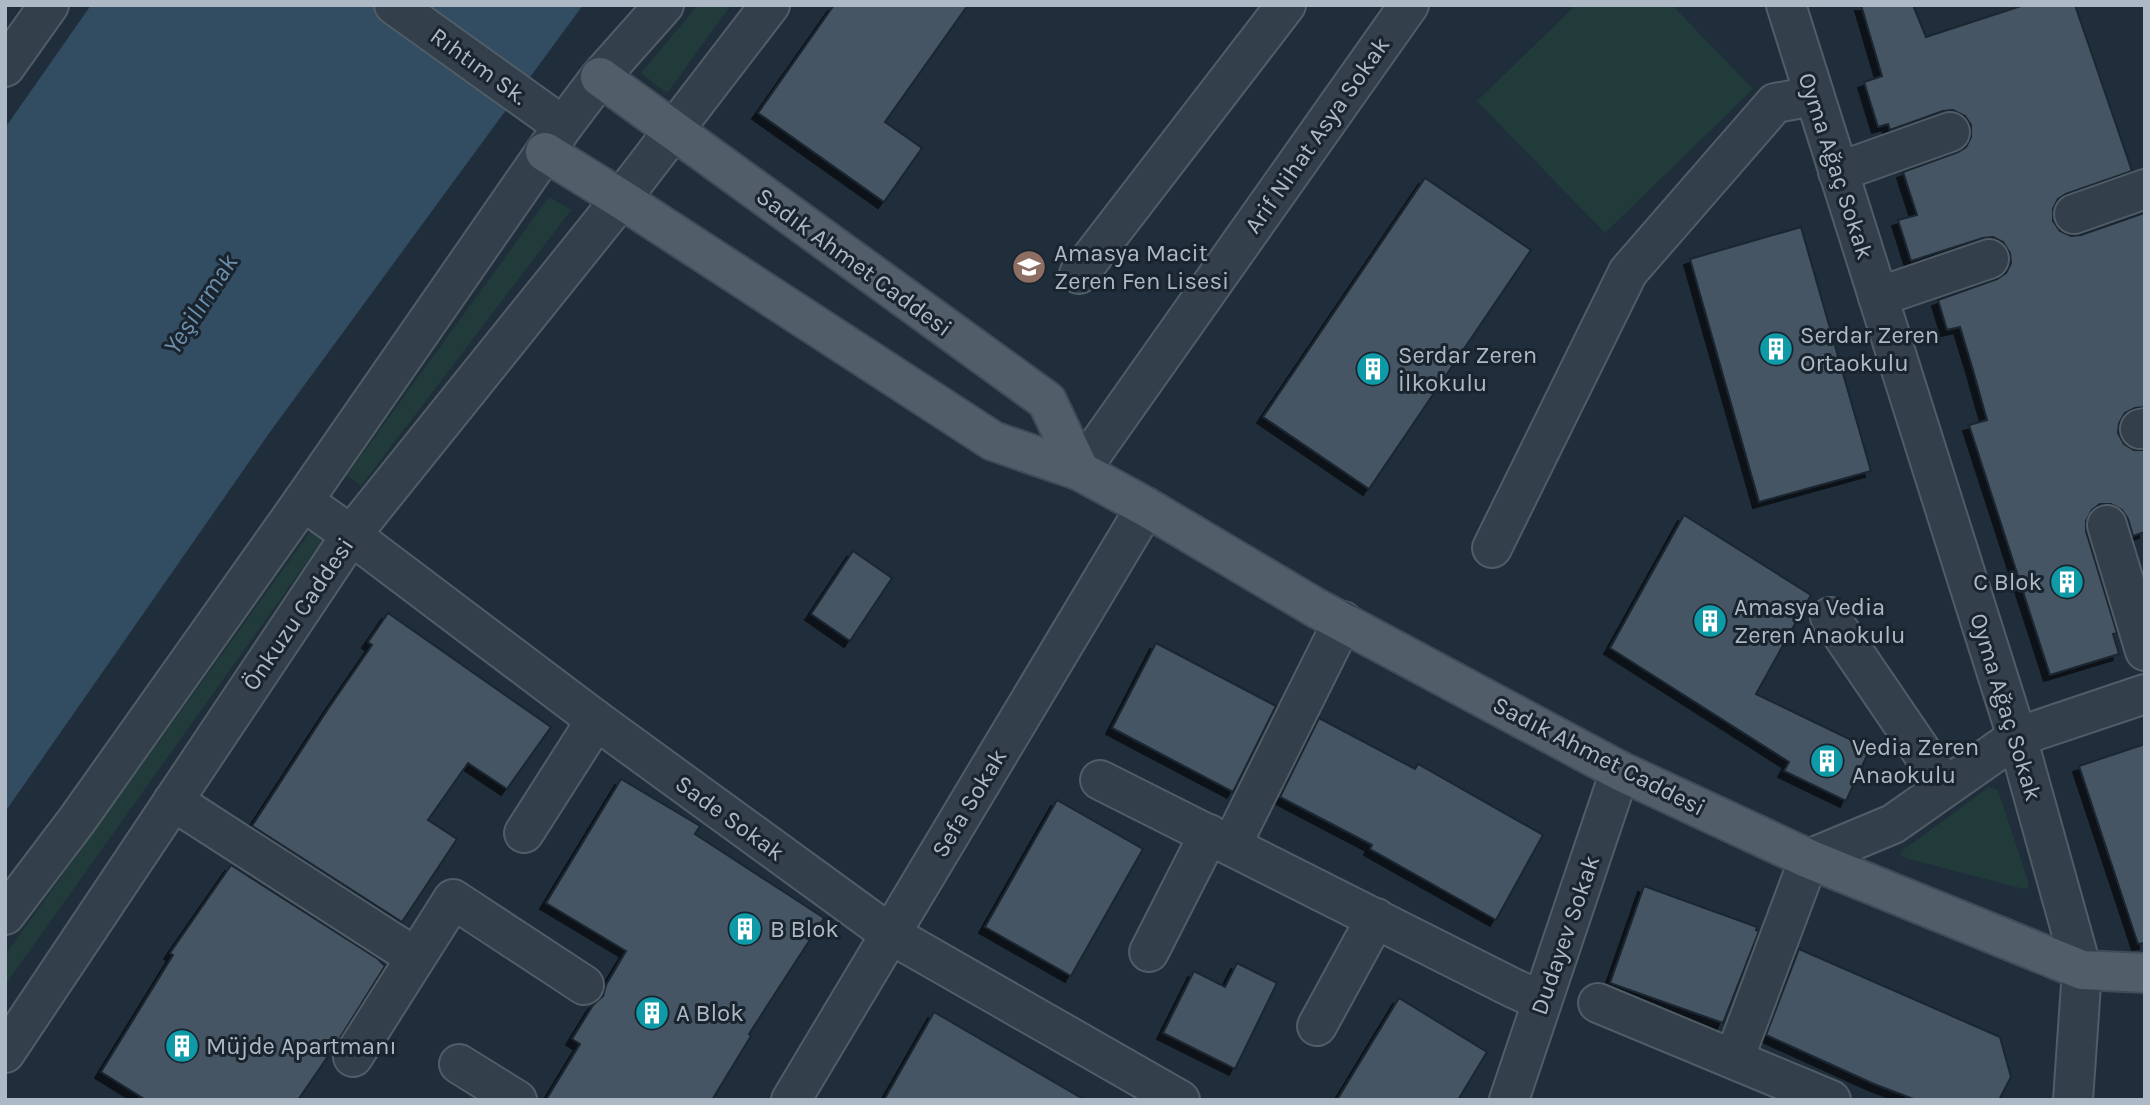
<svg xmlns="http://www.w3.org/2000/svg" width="2150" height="1105" font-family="Karla,sans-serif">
	<defs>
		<filter id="shadow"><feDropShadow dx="-6" dy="6" stdDeviation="0" flood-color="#0009"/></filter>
	</defs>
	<rect width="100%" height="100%" fill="#1f2e3a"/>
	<!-- green -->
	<g fill="#213b3b">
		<polygon points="698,5 731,5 667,93 641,73"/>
		<polygon points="1576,5 1672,5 1753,89 1605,233 1477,101"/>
		<polygon points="549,197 571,210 361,486 347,475"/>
		<polygon points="313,528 326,535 5,985 5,955"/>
		<polygon points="1989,787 1998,790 2028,881 2028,887 2024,889 1905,858 1900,855 1902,851"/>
	</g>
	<!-- water -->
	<polygon fill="#324c62" points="91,5 583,5 270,432 5,812 5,128"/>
	<!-- building -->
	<g fill="#455563" stroke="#1b2630" stroke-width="2" filter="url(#shadow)">
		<polygon points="834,5 968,5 885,122 922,148 884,202 758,113"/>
		<polygon points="1861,5 1913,5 1926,37 2024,5 2075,5 2132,171 2066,194 2058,199 2053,209 2053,221 2060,231 2071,236 2081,235 2144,213 2145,214 2145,407 2135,408 2125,413 2119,423 2118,433 2124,444 2134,450 2145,450 2145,532 2133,536 2128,519 2122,510 2111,504 2100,504 2092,510 2086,521 2086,531 2117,633 2113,634 2119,654 2050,675 1969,425 1987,420 1973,370 1960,327 1947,330 1938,300 1997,279 2006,273 2011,263 2010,253 2003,242 1993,237 1983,238 1911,261 1898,220 1917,215 1903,172 1958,152 1966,147 1971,137 1971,125 1965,116 1953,110 1943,111 1890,130 1888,124 1878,127 1864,82 1882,76"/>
		<polygon points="1425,178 1531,250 1369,489 1263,417"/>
		<polygon points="1801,227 1871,471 1759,502 1690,259"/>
		<polygon points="1684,515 1811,595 1756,694 1870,749 1846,801 1784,771 1789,762 1610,648"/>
		<polygon points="853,551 892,578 850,641 811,614"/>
		<polygon points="388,613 551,727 507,789 468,763 428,820 457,839 402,922 252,826 328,709 372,645 368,642"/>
		<polygon points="1156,643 1276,706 1233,792 1112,728"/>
		<polygon points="1319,718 1415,769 1418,764 1543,835 1496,920 1370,849 1372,845 1280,797"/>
		<polygon points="2145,744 2145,943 2138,944 2079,766"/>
		<polygon points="621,779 700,826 695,834 824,918 749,1034 751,1036 712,1100 546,1100 580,1044 572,1039 593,1005 603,996 606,985 626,951 546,903"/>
		<polygon points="1057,800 1143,849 1071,976 985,927"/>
		<polygon points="231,865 378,959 385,966 333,1049 298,1100 146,1100 101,1072 173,955 170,953"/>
		<polygon points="1644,886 1757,927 1756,930 1759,931 1723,1023 1610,983"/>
		<polygon points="1799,949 2000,1037 2011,1077 1999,1100 1916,1100 1874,1084 1766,1035"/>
		<polygon points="1237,963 1277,983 1235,1069 1163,1033 1194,971 1225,987"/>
		<polygon points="1399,998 1487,1052 1458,1100 1337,1100"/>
		<polygon points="934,1012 1085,1100 884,1100"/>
	</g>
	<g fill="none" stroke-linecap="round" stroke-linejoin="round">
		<!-- minor casing -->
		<g stroke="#505d67" stroke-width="42">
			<g id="minor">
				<polyline points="394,5 563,126"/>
				<polyline points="1786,5 2017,737 2082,970 2073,1100"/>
				<polyline points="5,67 49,5"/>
				<polyline points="1838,172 1950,132"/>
				<polyline points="2074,214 2145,189"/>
				<polyline points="1079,274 1286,5"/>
				<polyline points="1878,297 1989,259"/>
				<polyline points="2140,429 2145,428"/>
				<polyline points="1080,471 1409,5"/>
				<polyline points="303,501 351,535 596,720 890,934 1180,1100"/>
				<polyline points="2107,525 2145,651"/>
				<polyline points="1492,548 1628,272 1775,103 1814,96"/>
				<polyline points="1830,617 1945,786"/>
				<polyline points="1100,780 1513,988 1542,1001"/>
				<polyline points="173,801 415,957"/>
				<polyline points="524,833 596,720"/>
				<polyline points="1231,846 1343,621"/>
				<polyline points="5,915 77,820 303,501 563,126 600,77 664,5"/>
				<polyline points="1149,952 1209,834"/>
				<polyline points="1598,1003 1831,1100"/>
				<polyline points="1317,1026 1376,918"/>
				<polyline points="5,1053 351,535 621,199 770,5"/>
				<polyline points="353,1057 453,899 584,985"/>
				<polyline points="1734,1059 1809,859 1893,824 2017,737 2145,694"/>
				<polyline points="459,1064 517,1100"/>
				<polyline points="791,1100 1146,507"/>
				<polyline points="1509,1100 1620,771"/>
			</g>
		</g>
		<!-- major casing -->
		<g stroke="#3f4b56" stroke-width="42">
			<g id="major">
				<polyline points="600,77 1047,401 1080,471"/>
				<polyline points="545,152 621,199 993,441 1080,471 1146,507 1316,608 1620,771 1809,859 2082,970 2145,973"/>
			</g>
		</g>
		<!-- minor -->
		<use href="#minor" stroke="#333f4a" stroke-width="38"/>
		<!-- major -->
		<use href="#major" stroke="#515e6a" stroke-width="38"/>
	</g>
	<!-- icons -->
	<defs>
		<g id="school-disc" transform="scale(1.75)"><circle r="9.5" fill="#8d6e63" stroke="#19242e"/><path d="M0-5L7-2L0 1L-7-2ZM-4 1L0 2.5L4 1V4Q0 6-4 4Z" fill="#fff"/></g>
		<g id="building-disc" transform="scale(1.75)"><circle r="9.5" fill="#0f9aa8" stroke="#19242e"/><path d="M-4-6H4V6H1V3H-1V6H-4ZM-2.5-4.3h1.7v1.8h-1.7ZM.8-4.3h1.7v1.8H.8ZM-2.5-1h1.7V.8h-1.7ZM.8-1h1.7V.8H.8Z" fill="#fff"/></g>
	</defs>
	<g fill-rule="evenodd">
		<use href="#school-disc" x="1029" y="267"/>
		<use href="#building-disc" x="1776" y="349"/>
		<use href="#building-disc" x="1373" y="369"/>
		<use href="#building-disc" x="2067" y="582"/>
		<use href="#building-disc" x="1710" y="621"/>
		<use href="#building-disc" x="1827" y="761"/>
		<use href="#building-disc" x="745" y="929"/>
		<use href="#building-disc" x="652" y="1013"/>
		<use href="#building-disc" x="182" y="1046"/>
	</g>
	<g text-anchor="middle" stroke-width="6" stroke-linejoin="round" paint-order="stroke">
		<!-- street labels -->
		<g font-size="24" fill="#adbac6" stroke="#19242e">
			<text transform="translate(479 66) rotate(36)" y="8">Rıhtım Sk.</text>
			<text transform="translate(1317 135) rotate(-55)" y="8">Arif Nihat Asya Sokak</text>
			<text transform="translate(1836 166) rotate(72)" y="8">Oyma Ağaç Sokak</text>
			<text transform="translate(854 262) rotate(36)" y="8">Sadık Ahmet Caddesi</text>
			<text transform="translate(298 614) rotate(-56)" y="8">Önkuzu Caddesi</text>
			<text transform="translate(2006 707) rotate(73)" y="8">Oyma Ağaç Sokak</text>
			<text transform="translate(1599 756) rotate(27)" y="8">Sadık Ahmet Caddesi</text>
			<text transform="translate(969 803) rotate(-59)" y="8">Sefa Sokak</text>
			<text transform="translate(730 818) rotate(36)" y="8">Sade Sokak</text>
			<text transform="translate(1565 935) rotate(-71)" y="8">Dudayev Sokak</text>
		</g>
		<!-- poi labels -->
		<g font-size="24" fill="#adbac6" stroke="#19242e" text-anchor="start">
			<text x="1054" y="261">Amasya Macit<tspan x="1054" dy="28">Zeren Fen Lisesi</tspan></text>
			<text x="1800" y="343">Serdar Zeren<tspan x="1800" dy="28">Ortaokulu</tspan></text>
			<text x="1398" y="363">Serdar Zeren<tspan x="1398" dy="28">İlkokulu</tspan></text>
			<text x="2042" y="590" text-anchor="end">C Blok</text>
			<text x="1734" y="615">Amasya Vedia<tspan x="1734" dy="28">Zeren Anaokulu</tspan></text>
			<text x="1852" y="755">Vedia Zeren<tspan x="1852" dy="28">Anaokulu</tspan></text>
			<text x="770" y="937">B Blok</text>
			<text x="676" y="1021">A Blok</text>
			<text x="206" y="1054">Müjde Apartmanı</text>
		</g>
		<!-- water labels -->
		<g font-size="26" font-style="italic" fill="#6c8fac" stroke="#19242e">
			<text transform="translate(200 304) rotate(-57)" y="9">Yeşilırmak</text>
		</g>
	</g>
	<!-- border -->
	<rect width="2150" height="1105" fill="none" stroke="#adbac6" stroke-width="14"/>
</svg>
